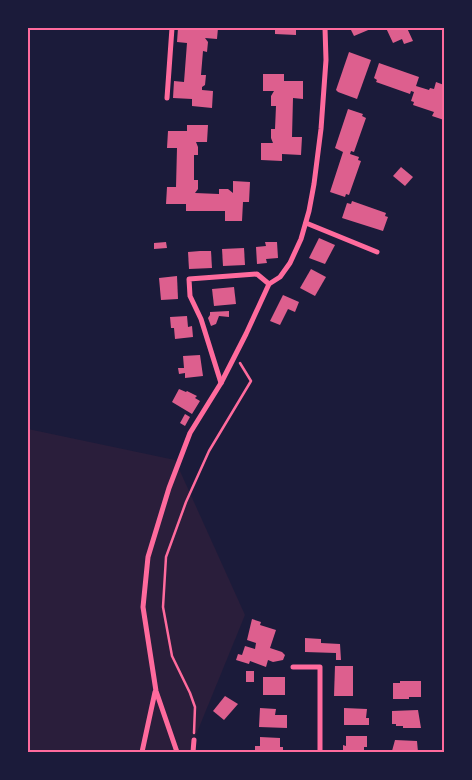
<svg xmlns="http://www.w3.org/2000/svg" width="472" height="780" font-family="'Source Serif 4',serif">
	<rect width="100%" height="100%" fill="#1b1b3a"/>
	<!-- green -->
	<polygon fill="#2a1e3b" points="28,429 175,460 245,615 189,752 28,752"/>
	<!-- building -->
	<g fill="#dd5f8e">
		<polygon points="178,28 218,28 217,39 205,38 208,42 207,52 203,51 201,75 206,75 205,85 202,87 202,90 213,91 212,108 192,106 192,99 173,98 174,81 184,82 187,43 177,42"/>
		<polygon points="275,28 296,28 296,35 275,34"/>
		<polygon points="350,28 373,28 354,36"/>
		<polygon points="386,28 407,28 413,41 404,44 402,39 393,43"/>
		<polygon points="349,52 371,60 357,99 338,92 336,90"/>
		<polygon points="379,63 419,77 416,86 429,90 430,88 434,89 436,82 444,85 444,120 432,116 434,112 413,105 414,102 411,101 414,92 411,91 410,94 376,82 377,80 374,78"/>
		<polygon points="263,74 284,74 284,81 303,81 303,99 293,98 292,137 302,137 301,155 282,154 282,161 261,160 261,143 273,143 271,138 271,129 275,129 276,106 271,106 271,96 274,91 263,91"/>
		<polygon points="348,109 363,114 362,116 366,118 354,152 351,151 350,154 359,157 358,160 361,161 349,195 346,194 345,197 330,192 343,152 335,148"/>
		<polygon points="187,125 208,125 207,142 196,142 198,147 198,155 194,155 194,180 198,180 198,189 195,193 219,194 219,189 228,189 233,193 233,181 250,182 249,202 243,202 242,221 225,221 225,211 186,211 186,204 166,204 167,187 176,187 177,148 167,148 168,131 187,131"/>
		<polygon points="401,167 413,177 405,186 393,176"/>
		<polygon points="352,201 386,213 385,216 388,217 383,231 342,218 347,203 351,204"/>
		<polygon points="319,238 335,245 325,264 309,258"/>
		<polygon points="166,242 167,248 154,249 154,243"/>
		<polygon points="265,242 277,242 278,258 266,259 267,263 257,264 256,247 266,246"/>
		<polygon points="244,248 245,265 223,266 222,249"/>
		<polygon points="200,251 211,251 212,268 189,269 188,252"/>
		<polygon points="311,269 326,277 315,296 300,288"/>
		<polygon points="177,276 178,299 161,300 159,278"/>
		<polygon points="234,287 236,304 214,306 212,289"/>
		<polygon points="283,295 299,302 295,312 288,309 280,325 270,321"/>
		<polygon points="229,311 229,317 219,316 216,324 211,326 208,318 210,315 210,312"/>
		<polygon points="187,316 188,327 192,326 193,337 175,339 174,328 171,328 170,317"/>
		<polygon points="200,355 203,376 185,378 185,373 179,374 178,368 184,368 183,356"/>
		<polygon points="179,389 186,392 187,391 197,396 195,398 200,401 192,414 172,402"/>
		<polygon points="185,414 190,417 185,426 180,423"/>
		<polygon points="252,619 261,622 260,625 276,630 270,648 282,652 285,655 283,660 273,662 268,660 266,667 250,661 249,664 236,660 238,654 242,655 245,646 255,649 256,643 247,640"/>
		<polygon points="305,638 321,639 321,643 340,644 341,660 336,660 336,653 305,652"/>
		<polygon points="335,666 353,666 353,696 334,696"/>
		<rect x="246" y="671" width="8" height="11"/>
		<rect x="263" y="677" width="22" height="18"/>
		<polygon points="400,681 421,681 421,697 409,697 409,699 393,699 393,683 400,683"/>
		<polygon points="225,696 238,704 224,720 213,711"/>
		<polygon points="260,708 276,709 275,715 287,715 287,728 259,727"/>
		<polygon points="344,708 367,709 366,718 369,718 369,725 344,725"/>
		<polygon points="418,710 421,728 403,728 403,726 396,726 396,724 392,724 392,711"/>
		<polygon points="346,736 367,736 367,747 364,747 364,752 343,751 343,745 346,746"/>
		<polygon points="260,737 280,738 280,747 283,747 283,752 255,752 255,746 260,746"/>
		<polygon points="395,740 417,741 418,752 394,752 392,751"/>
	</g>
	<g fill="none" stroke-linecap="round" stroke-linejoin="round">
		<!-- path -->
		<polyline stroke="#ff6b9d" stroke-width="2.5" points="194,733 195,707 190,693 172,656 163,607 166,557 186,502 209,451 251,381 240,363"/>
		<!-- minor -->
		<g stroke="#ff6b9d" stroke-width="5">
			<polyline points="167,98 172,28"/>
			<polyline points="306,223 377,252"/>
			<polyline points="221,383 201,319 190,296 189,279 257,274 269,284"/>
			<polyline points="293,667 320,667 320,752"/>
			<polyline points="142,752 155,692"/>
			<polyline points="177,752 156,691 143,607 148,557 169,488 190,433 221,383 246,334 269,284 280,277 290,263 301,239 309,211 314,184 321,129 326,60 325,28"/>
			<polyline points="193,752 194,740"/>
		</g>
	</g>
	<!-- border -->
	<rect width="472" height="780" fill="none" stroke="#1b1b3a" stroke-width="58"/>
	<rect x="29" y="29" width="414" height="722" fill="none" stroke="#ff6b9d" stroke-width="2"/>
</svg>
